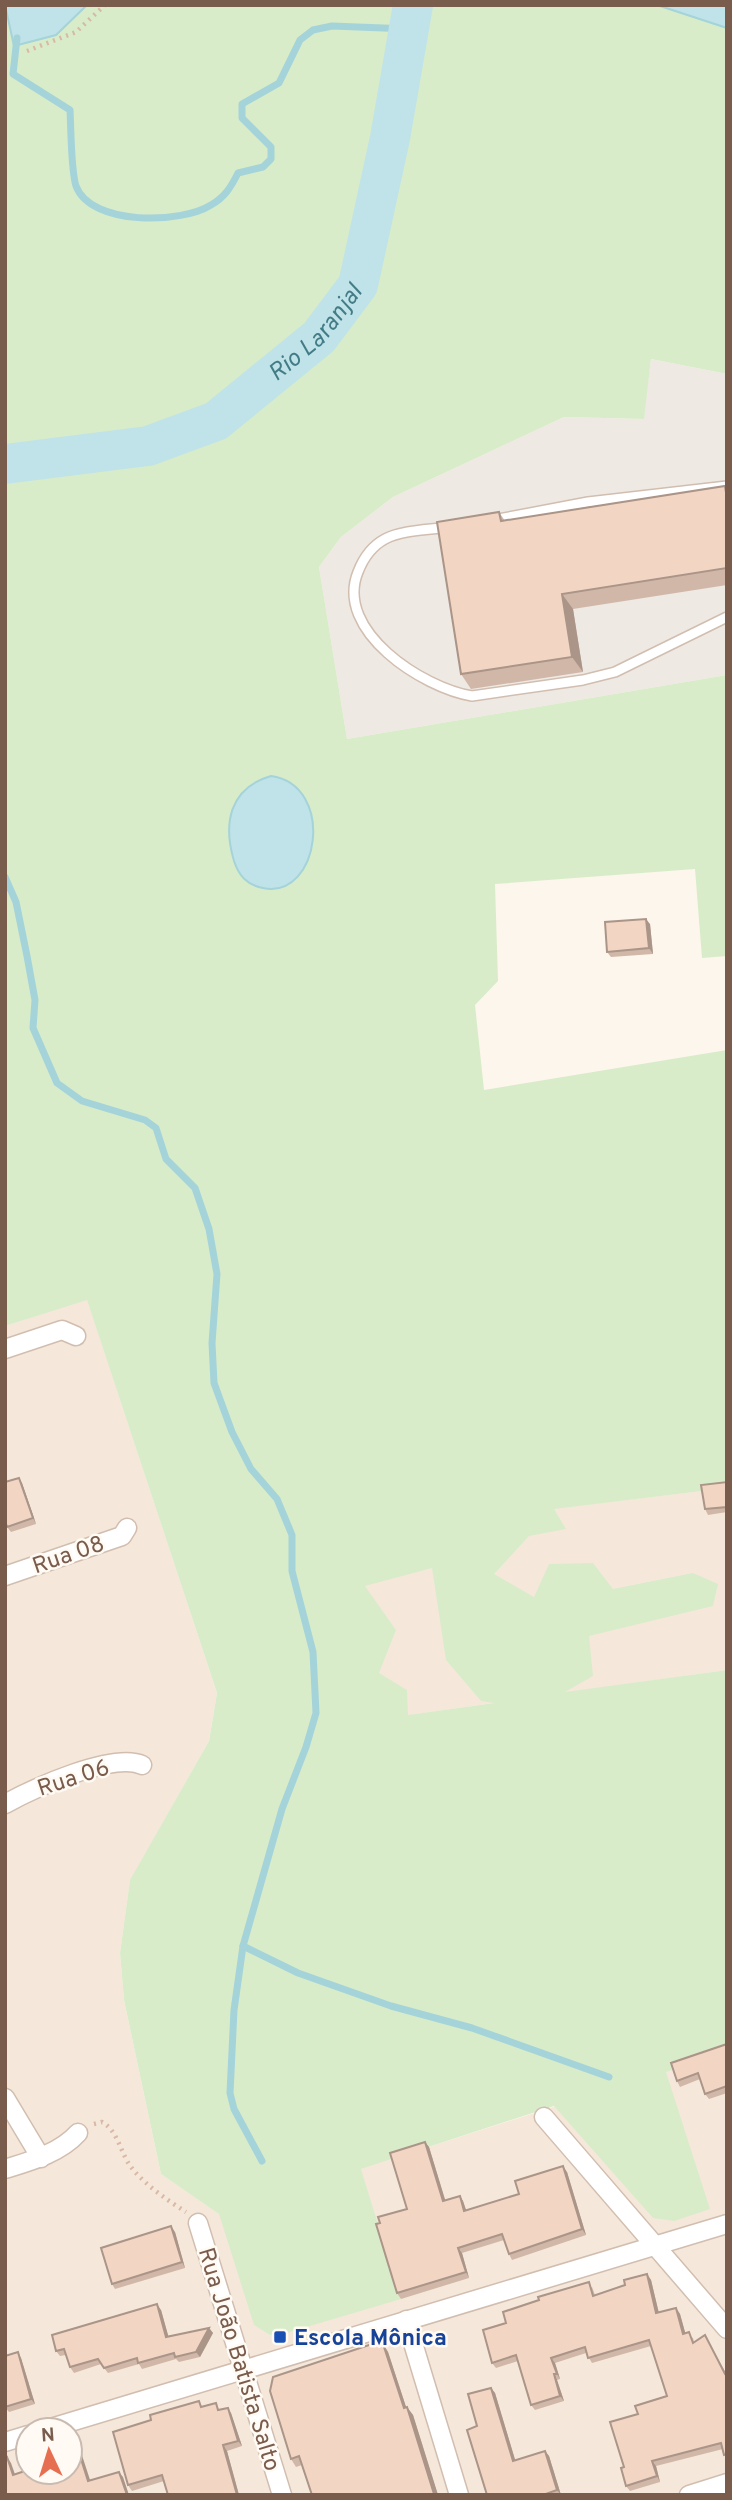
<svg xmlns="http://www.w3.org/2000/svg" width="732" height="2500" font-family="Overpass,sans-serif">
	<rect width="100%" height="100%" fill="#fdf6ec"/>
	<!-- residential -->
	<g fill="#f5e8da" fill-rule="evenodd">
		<path d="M 87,1299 L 217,1693 L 209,1741 L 130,1881 L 120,1953 L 124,2000 L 161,2174 L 220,2214 L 727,2051 L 727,2495 L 5,2495 L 5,1326 ZM 28,2430 L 70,2430 L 70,2472 L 28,2472 Z"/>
		<polygon points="727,1488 727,1670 375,1720 351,1532"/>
	</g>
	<!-- industrial -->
	<polygon fill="#efe9e4" points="651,359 727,374 727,675 347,739 319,567 341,537 393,497 564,417 643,419"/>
	<!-- green -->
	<path fill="#d8ecc9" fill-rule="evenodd" d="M 5,5 L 402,5 L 409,28 L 421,5 L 657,5 L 727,28 L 727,374 L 651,359 L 644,419 L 564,417 L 393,497 L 341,537 L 319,567 L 347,739 L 727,675 L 727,956 L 702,958 L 695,869 L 495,884 L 498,981 L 475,1005 L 484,1090 L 727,1050 L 727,1488 L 554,1509 L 566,1529 L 529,1536 L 494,1574 L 534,1597 L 549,1564 L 593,1563 L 613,1589 L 693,1573 L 718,1584 L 713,1606 L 589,1636 L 593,1676 L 565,1692 L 727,1670 L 727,2051 L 666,2072 L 710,2209 L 674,2221 L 653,2218 L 554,2106 L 361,2169 L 401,2299 L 283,2334 L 270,2335 L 254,2325 L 219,2214 L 161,2174 L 124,2000 L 120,1953 L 130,1880 L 209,1741 L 217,1693 L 87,1300 L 5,1326 ZM 432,1568 L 446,1660 L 481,1701 L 494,1703 L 408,1715 L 407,1690 L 379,1673 L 396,1630 L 365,1586 Z"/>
	<!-- water -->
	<g fill="#bfe3e8" stroke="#a5d3da" stroke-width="2">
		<polygon points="5,5 87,5 56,35 14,46"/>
		<polygon points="657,5 727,5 727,28"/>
		<path d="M 271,776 C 336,785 320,900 263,888 C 247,885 239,876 234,861 C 223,824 229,788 271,776 Z"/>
	</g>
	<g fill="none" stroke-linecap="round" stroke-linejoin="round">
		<!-- stream -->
		<g stroke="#a5d3da" stroke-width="7">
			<path d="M 17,38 L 13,74 L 70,110 C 71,128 71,171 76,186 C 91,226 181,224 211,205 C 225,197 231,187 238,173 L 263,167 L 271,159 L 271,147 L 242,118 L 242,104 L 279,83 L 300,40 L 313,30 L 332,26 L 409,29"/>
			<polyline points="5,877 16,902 27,956 35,1000 33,1028 57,1083 82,1101 145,1120 156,1128 166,1159 195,1188 209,1229 217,1274 212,1343 214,1383 232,1432 251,1469 277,1499 292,1535 292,1571 313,1652 316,1713 306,1747 282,1809 243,1946 234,2010 230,2093 234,2109 262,2161"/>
			<polyline points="243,1946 298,1973 391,2006 472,2028 609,2077"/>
		</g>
		<!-- river -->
		<path stroke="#bfe3e8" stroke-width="40" id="s1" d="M 5,464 L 148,446 L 216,421 L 319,337 L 358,285 L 390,138 L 413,5"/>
		<!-- service casing -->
		<g stroke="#d1beb0" stroke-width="12">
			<g id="service">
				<polyline points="493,520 588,502 727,486"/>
				<path d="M 448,527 C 429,530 402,530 385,539 C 372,546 363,559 358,572 C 334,631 423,688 472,696 L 583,680 L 615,672 L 727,617"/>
			</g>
		</g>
		<!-- minor casing -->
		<g stroke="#d1beb0" stroke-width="21">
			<g id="minor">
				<polyline points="5,1349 62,1330 76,1336"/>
				<polyline points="5,1576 122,1536 127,1528"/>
				<path d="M 5,1804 C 34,1788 113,1752 142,1765"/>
				<polyline points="5,2098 41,2158"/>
				<polyline points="544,2117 727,2329"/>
				<path d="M 5,2169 C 31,2161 60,2153 78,2133"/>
				<polyline points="198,2223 282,2495"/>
				<polyline points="406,2320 459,2495"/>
				<polyline points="44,2430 727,2224"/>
				<polyline points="5,2442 28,2435"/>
				<polyline points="689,2495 727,2483"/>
			</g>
		</g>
		<!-- path -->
		<g stroke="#d9b8a5" stroke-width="4.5" stroke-dasharray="2 5" stroke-linecap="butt">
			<polyline points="27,51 76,32 105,5"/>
			<path d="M 94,2124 L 102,2122 C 118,2131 120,2152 131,2167 C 145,2185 167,2200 186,2212"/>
		</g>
		<!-- service -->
		<use href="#service" stroke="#fff" stroke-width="9"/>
		<!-- minor -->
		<use href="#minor" stroke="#fff" stroke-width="18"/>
	</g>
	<!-- wall -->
	<g fill="#d1b7a8">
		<polygon points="725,486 727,489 727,585 573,609 583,672 471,689 461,674 499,512 505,521"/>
		<polygon points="650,924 653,954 611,957 607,952"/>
		<polygon points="727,1482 727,1512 708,1515 705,1509"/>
		<polygon points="22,1483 36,1524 11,1532 7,1527"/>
		<polygon points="727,2044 727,2093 709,2099 705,2094 700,2079 680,2087 677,2081"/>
		<polygon points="425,2142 429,2147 445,2200 460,2196 463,2201 466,2210 519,2194 567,2172 586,2235 512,2260 509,2254 504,2240 462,2253 469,2278 401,2299 397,2293 380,2223 407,2209"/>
		<polygon points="175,2232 185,2268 115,2289 112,2284"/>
		<polygon points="647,2274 651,2280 659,2313 676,2308 680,2314 685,2333 693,2338 694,2342 705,2335 726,2373 727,2373 727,2458 723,2449 656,2466 660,2482 630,2491 626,2486 624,2467 638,2414 667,2396 651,2346 592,2363 586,2353 555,2363 560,2379 557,2380 564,2401 535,2410 531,2405 518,2361 496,2368 492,2363 506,2323 592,2287 595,2295 625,2285"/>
		<polygon points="161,2310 168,2336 209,2328 213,2333 200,2357 179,2362 176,2359 142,2369 139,2364 108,2373 101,2364 74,2373 70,2367 66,2355 60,2356 56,2351"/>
		<polygon points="383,2344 388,2352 406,2407 413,2415 438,2495 312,2495 302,2465 296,2467 291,2459"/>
		<polygon points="21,2358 35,2404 9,2412 5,2407"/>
		<polygon points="491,2388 495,2393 515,2460 545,2451 549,2456 561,2495 487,2495 477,2426"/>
		<polygon points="203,2407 231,2413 242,2446 227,2451 239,2495 168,2495 164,2481 132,2491 128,2485"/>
	</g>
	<!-- shaded-wall -->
	<g fill="#aa9588">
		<polygon points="562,594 573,609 583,672 572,657"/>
		<polygon points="646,919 650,924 653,954 649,948"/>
		<polygon points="19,1478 22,1483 36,1524 33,1518"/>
		<polygon points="425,2142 429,2147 447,2206 443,2201"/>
		<polygon points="563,2166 567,2172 586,2235 582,2229"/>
		<polygon points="460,2196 463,2201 468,2216 464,2211"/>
		<polygon points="171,2226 175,2232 185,2268 182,2262"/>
		<polygon points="458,2248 462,2253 469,2278 466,2272"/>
		<polygon points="647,2274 651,2280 660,2318 656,2313"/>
		<polygon points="157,2304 161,2310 170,2342 166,2337"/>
		<polygon points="676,2308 680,2314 687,2339 683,2334"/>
		<polygon points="209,2328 213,2333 200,2357 196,2352"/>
		<polygon points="383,2344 388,2352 409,2416 404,2408"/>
		<polygon points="18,2352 21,2358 35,2404 31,2399"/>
		<polygon points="551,2358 555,2363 560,2379 557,2374"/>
		<polygon points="554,2374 557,2380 564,2401 560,2396"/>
		<polygon points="491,2388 495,2393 517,2466 513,2461"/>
		<polygon points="407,2407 413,2415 438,2495 435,2495"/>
		<polygon points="228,2408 231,2413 242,2446 238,2441"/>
		<polygon points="74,2437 78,2443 92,2486 88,2481"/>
		<polygon points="223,2445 227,2451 239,2495 237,2495"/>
		<polygon points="545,2451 549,2456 561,2495 557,2490"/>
		<polygon points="7,2457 11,2463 17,2480 13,2475"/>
		<polygon points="652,2461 656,2466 660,2482 657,2476"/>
		<polygon points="119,2472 123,2477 129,2495 127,2495"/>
	</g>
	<!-- building -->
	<g fill="#f3d5c3" stroke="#aa9588" stroke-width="2">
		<polygon points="725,486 727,499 727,568 562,594 572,657 461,674 437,522 499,512 501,521"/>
		<polygon points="646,919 649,948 607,952 605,922"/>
		<polygon points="19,1478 33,1518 7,1527 5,1521 5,1482"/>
		<polygon points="727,1482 727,1507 705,1509 701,1485"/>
		<polygon points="727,2044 727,2086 705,2094 698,2073 677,2081 671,2063"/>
		<polygon points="425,2142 443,2201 460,2196 464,2211 519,2194 515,2181 563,2166 582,2229 509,2254 502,2234 458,2248 466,2272 397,2293 376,2224 380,2223 378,2217 407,2209 390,2153"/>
		<polygon points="171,2226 182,2262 112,2284 101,2248"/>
		<polygon points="647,2274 656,2313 676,2308 683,2334 689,2332 693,2343 705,2335 725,2374 727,2373 727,2454 724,2455 721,2443 652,2461 657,2476 626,2486 621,2468 624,2467 610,2422 638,2414 635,2406 667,2396 649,2340 588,2358 585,2347 551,2358 557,2374 554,2374 560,2396 531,2405 516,2355 492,2363 483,2330 506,2323 503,2312 539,2300 538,2297 589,2282 593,2296 625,2285 624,2280"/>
		<polygon points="157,2304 166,2337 209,2328 196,2352 175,2357 174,2353 138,2363 137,2358 104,2368 98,2359 70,2367 64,2349 56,2351 52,2335"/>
		<polygon points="372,2344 383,2344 404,2408 407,2407 434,2494 312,2495 299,2456 291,2459 270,2391 273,2377"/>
		<polygon points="18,2352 31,2399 5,2407 5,2356"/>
		<polygon points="491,2388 513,2461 545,2451 557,2490 543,2495 487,2495 467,2430 477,2426 468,2394"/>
		<polygon points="199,2401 201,2407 216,2403 218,2410 228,2408 238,2441 223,2445 237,2495 168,2495 162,2475 128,2485 113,2432 151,2420 150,2415"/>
		<polygon points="74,2437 88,2481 119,2472 127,2495 5,2495 5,2458 7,2457 13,2475 28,2470 28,2472 70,2472 70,2438"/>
	</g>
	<!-- markers -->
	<rect fill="#1a4fb4" stroke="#fffaf3" stroke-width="2.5" x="273" y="2330" width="14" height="14" rx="3.5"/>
	<g text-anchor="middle" stroke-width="5" stroke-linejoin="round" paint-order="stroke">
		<!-- street labels -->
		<g font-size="23" fill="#7a5c4d" stroke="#fffaf3">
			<text transform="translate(68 1554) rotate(-19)" y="8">Rua 08</text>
			<text transform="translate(73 1777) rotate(-18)" y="8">Rua 06</text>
			<text transform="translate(240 2359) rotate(73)" y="8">Rua João Batista Salto</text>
		</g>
		<!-- transit labels -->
		<g font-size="23" font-weight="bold" fill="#164399" stroke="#fffaf3" text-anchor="start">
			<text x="294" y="2345">Escola Mônica</text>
		</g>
		<!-- water labels -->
		<g font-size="24" font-style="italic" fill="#437c86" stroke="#fffaf3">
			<text dy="8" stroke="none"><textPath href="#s1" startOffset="350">Rio Laranjal</textPath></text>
		</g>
	</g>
	<!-- border -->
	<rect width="732" height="2500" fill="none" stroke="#7a5c4d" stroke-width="14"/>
	<!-- north arrow -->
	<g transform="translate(49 2451) rotate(356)"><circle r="33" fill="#fffaf3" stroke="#cabbb1" stroke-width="2"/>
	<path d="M0-5L12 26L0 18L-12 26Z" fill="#e76f51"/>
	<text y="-10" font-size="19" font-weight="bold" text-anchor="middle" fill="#7a5c4d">N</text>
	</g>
</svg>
